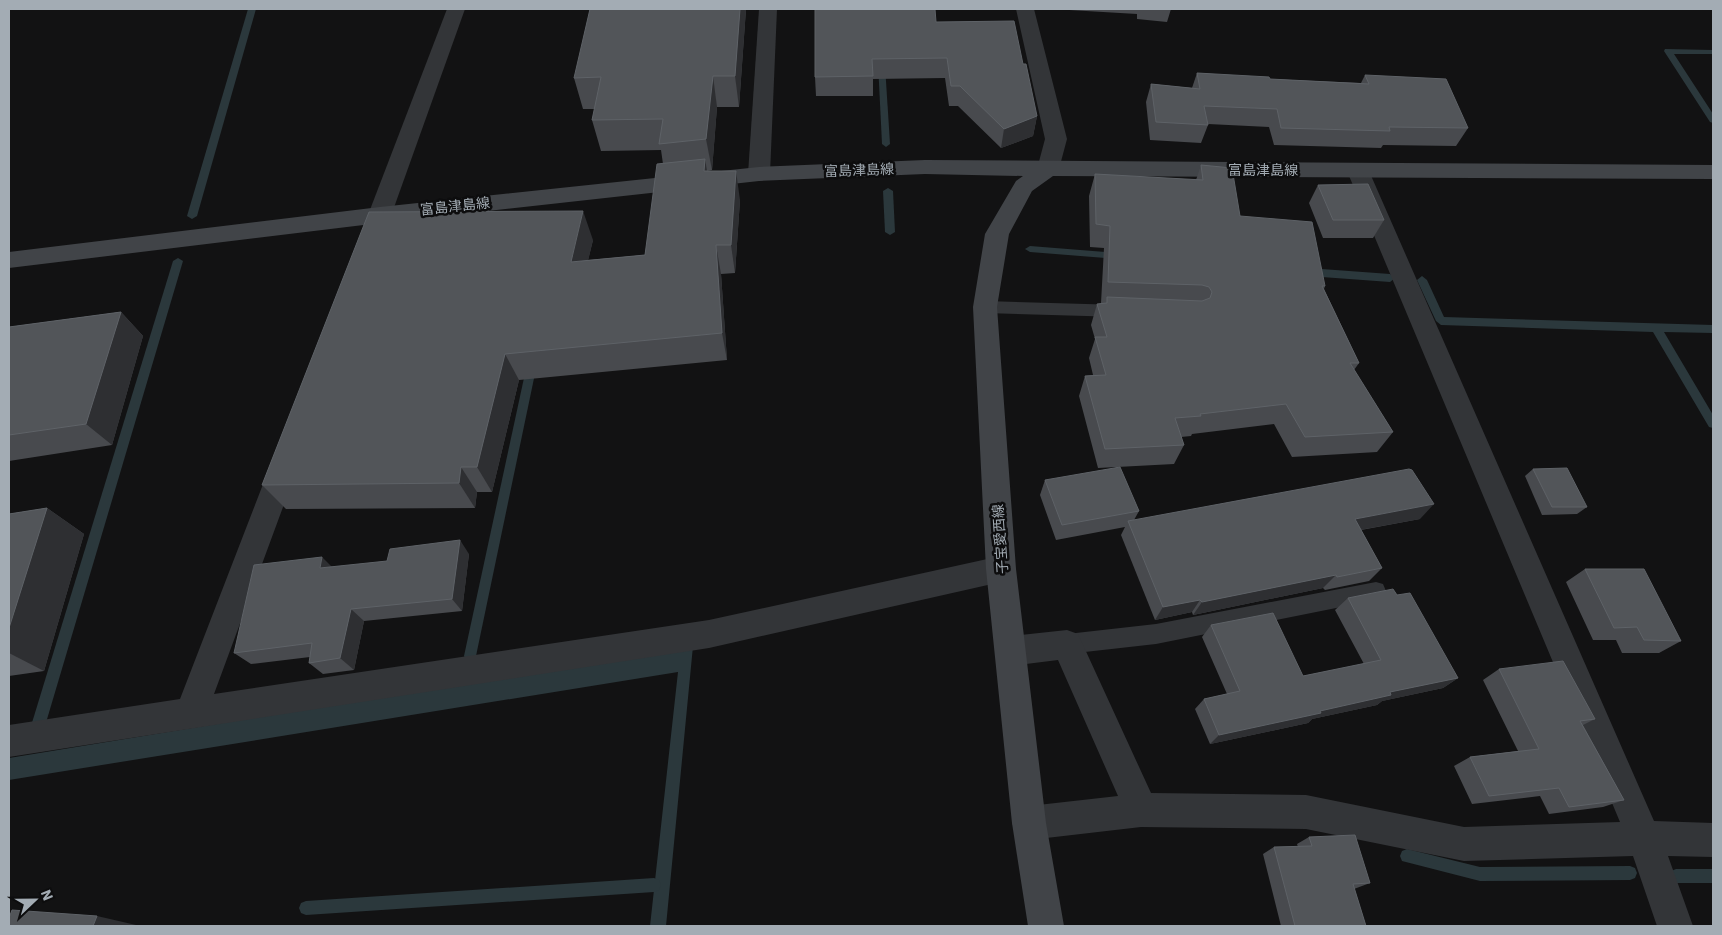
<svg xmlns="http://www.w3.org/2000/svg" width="1722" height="935" font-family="'IBM Plex Sans','Noto Sans JP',sans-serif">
	<rect width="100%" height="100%" fill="#121213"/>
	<!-- water -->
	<polygon fill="#2b383c" points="693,646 666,926 650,926 678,672 9,780 9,758"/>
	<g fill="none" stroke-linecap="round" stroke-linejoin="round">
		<!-- stream -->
		<g fill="#2b383c" fill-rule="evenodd">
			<polygon points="248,9 256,9 197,216 192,219 187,216"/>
			<polygon points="1665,49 1713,50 1713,54 1674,54 1713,114 1713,123 1710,122 1664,51"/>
			<polygon points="878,63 885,65 890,144 886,147 882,144"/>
			<polygon points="888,188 893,191 895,232 890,235 885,232 883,191"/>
			<polygon points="1030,246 1118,253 1123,256 1118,259 1030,252 1025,249"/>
			<polygon points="178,258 183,261 45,726 43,731 38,733 33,731 31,726 173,261"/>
			<polygon points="1308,268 1390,274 1395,278 1390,282 1308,276 1303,272"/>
			<polygon points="1422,276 1427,280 1444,317 1713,325 1713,333 1664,332 1713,415 1713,428 1709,427 1653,332 1441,325 1436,321 1417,280"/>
			<polygon points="532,360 537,364 476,656 474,660 470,662 466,660 464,656 527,364"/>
			<polygon points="1407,849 1480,867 1630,866 1635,868 1637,873 1635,878 1630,880 1480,881 1402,861 1400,856 1402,851"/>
			<polygon points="1676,869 1713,869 1713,883 1676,883 1671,881 1669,876 1671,871"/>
			<polygon points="654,878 659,880 661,885 659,890 654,892 306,915 301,913 299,908 301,903 306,901"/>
		</g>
		<!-- lane -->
		<g fill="#333538" fill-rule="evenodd">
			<polygon points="985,301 1121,305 1127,307 1129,311 1127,315 1121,317 985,313 979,311 977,307 979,303"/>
			<polygon points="1376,582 1383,584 1386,591 1383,598 1376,600 1156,644 1067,654 1060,651 1056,644 1060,637 1067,634 1156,624"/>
		</g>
		<!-- street -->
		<g fill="#333538" fill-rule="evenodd">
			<polygon points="447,9 465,9 382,241 378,247 370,249 362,247 358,241"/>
			<polygon points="759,9 777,9 770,174 767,179 759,181 751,179 748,174"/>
			<polygon points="1016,9 1034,9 1067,139 1059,169 1056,174 1048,176 1040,174 1037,169 1045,139"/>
			<polygon points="1358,164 1366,166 1369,171 1654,821 1713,823 1713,857 1668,856 1693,926 1657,926 1633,856 1464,861 1306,829 1141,827 1029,840 1017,835 1012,823 1017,811 1029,806 1118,796 1058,660 1011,666 1000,661 996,651 1000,641 1011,636 1067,630 1078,634 1151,793 1306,795 1464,827 1620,822 1347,171 1350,166"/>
			<polygon points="286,450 296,453 300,461 214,694 709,620 1001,556 1011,560 1016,569 1011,578 1001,582 709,648 9,757 9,725 180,699 272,461 276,453"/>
		</g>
		<!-- secondary -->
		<polygon fill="#414448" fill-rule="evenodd" points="925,160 1713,165 1713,179 1053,176 1032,191 1009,234 997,307 1016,569 1046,823 1064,926 1028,926 1012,823 986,569 973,307 985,234 1016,181 1023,176 925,174 759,181 380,223 9,268 9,252 380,207 759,167"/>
	</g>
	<!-- wall -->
	<g fill="#484a4e">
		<polygon points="746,9 739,107 717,107 712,170 707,171 740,200 735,273 721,274 727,360 519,380 492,492 477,492 475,508 286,509 262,485 593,240 588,260 645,255 663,164 661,150 601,151 592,120 595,109 583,109 574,78"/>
		<polygon points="1069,9 1171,9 1167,22 1137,19 1137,14 1069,10"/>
		<polygon points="936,22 1023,64 1037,116 1033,136 1001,148 958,106 949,106 945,78 873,79 873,96 816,96 815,77"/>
		<polygon points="1197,73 1270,79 1361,83 1365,75 1468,128 1456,146 1383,145 1381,148 1274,145 1269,127 1208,124 1208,125 1201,143 1150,140 1146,102 1151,84 1192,88"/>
		<polygon points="1201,165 1240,216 1325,286 1324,289 1359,363 1354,370 1393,432 1377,452 1292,457 1274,424 1192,434 1191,436 1181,437 1184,445 1174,464 1098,468 1079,396 1085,376 1093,375 1089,358 1095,339 1091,325 1097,304 1106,303 1101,303 1104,248 1090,247 1089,196 1095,174 1196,180"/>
		<polygon points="1318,185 1384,220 1373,238 1323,238 1309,203"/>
		<polygon points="121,312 143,336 112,445 9,461 9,327"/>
		<polygon points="1533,469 1587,507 1577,514 1542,515 1525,476"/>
		<polygon points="1045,480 1139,511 1134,520 1420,519 1361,530 1382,568 1369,581 1325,590 1323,588 1193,615 1192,612 1155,620 1121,535 1125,527 1056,540 1040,495"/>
		<polygon points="47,508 84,534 44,671 9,676 9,514"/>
		<polygon points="469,554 462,611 364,621 354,670 323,674 309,663 310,657 251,664 234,653 332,567"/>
		<polygon points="1585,569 1681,641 1659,653 1622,653 1616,640 1593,640 1566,582"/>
		<polygon points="1397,595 1458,678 1443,688 1382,701 1377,705 1312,719 1308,723 1210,744 1195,709 1204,699 1227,694 1202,637 1211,625 1303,676 1364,664 1335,610 1348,598"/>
		<polygon points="1499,669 1595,719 1583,725 1624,800 1603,807 1549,814 1540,796 1472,804 1454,766 1470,757 1518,751 1483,680"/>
		<polygon points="1309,837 1370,883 1354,889 1366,926 1281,926 1263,854 1274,847 1298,847 1297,844"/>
	</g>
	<!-- shaded-wall -->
	<g fill="#2e2f32">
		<polygon points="740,9 746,9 739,107 735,76"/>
		<polygon points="713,76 717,107 712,170 706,139"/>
		<polygon points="1037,116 1033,136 1001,148 1004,129"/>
		<polygon points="705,159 710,188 704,171"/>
		<polygon points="736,171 740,200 735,273 731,245"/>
		<polygon points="583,211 593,240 581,290 571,262"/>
		<polygon points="716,245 721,274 727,360 722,333"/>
		<polygon points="121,312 143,336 112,445 86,424"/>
		<polygon points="505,354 519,380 492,492 477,467"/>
		<polygon points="461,467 477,492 475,508 459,483"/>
		<polygon points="1434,504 1420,519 1343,533 1355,519"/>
		<polygon points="47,508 84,534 44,671 9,653 9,628"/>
		<polygon points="460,540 469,554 462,611 452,599"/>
		<polygon points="322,557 335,570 320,568"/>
		<polygon points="1336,575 1323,588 1193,615 1202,602"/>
		<polygon points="1200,600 1192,612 1155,620 1163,607"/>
		<polygon points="351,609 364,621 354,670 340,658"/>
		<polygon points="1458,678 1443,688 1382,701 1377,705 1312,719 1308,723 1210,744 1219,735 1390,692"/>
		<polygon points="97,916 136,925 135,926 93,926"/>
	</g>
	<!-- building -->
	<g fill="#525559" stroke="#5e6267">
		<polygon points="590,9 740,9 735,76 713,76 706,139 659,144 663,119 592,120 601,77 574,78"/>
		<polygon points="815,9 935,9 936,22 1014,21 1023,64 1026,64 1037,116 1004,129 960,86 951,86 947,58 872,59 873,76 815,77"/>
		<polygon points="1197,73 1269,77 1270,79 1369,84 1365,75 1446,79 1468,128 1389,127 1390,131 1281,128 1277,109 1204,106 1208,125 1156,122 1151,84 1200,89"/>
		<polygon points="705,159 704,171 736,171 731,245 716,245 722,333 505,354 477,467 461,467 459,483 262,485 369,212 583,211 571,262 645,255 657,164"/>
		<polygon points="1201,165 1232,168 1240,216 1312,222 1325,286 1322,286 1359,363 1350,363 1393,432 1305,437 1286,404 1200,414 1201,416 1175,418 1184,445 1105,449 1085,376 1106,375 1095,337 1107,337 1097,304 1107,303 1107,297 1202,301 1210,298 1212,292 1209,287 1202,285 1108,282 1110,226 1096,224 1095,174 1203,180"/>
		<polygon points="1368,184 1384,220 1333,220 1318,185"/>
		<polygon points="121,312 86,424 9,435 9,327"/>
		<polygon points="1120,467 1139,511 1062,525 1045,480"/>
		<polygon points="1567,468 1587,507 1552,507 1533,469"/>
		<polygon points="1409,469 1412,470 1434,504 1355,519 1382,568 1337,577 1336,575 1202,602 1200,600 1163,607 1128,521"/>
		<polygon points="47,508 9,628 9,514"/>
		<polygon points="460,540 452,599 351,609 340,658 309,663 312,643 234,653 254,565 322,557 320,568 387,561 390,549"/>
		<polygon points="1585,569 1644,569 1681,641 1644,640 1637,627 1614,628"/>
		<polygon points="1393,589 1397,595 1410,593 1458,678 1390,692 1391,695 1320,711 1321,713 1219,735 1204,699 1240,691 1211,625 1273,613 1303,676 1381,660 1348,598"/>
		<polygon points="1563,661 1595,719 1580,721 1624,800 1569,807 1559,788 1489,796 1470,757 1539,749 1499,669"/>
		<polygon points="1355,835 1370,883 1353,884 1366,926 1295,926 1274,847 1312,846 1309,837"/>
		<polygon points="12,910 97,916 93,926 9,926 9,918"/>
	</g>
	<g text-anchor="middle" stroke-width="5" stroke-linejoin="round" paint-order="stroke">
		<!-- street labels -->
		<g font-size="14" fill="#a3acb4" stroke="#0d0d0e">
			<text transform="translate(859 170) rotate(-2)" y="5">富島津島線</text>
			<text x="1263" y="175">富島津島線</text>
			<text transform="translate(455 206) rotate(-6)" y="5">富島津島線</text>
			<text transform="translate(1000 539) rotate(-94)" y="5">子宝愛西線</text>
		</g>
	</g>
	<!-- border -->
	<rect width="1722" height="935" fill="none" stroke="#a3acb4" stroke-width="20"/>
	<!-- north arrow -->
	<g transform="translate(35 900) rotate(68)" stroke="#0d0d0e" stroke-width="4" paint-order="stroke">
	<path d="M0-4L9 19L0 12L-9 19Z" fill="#a3acb4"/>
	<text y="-8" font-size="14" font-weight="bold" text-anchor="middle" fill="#a3acb4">N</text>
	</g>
</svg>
